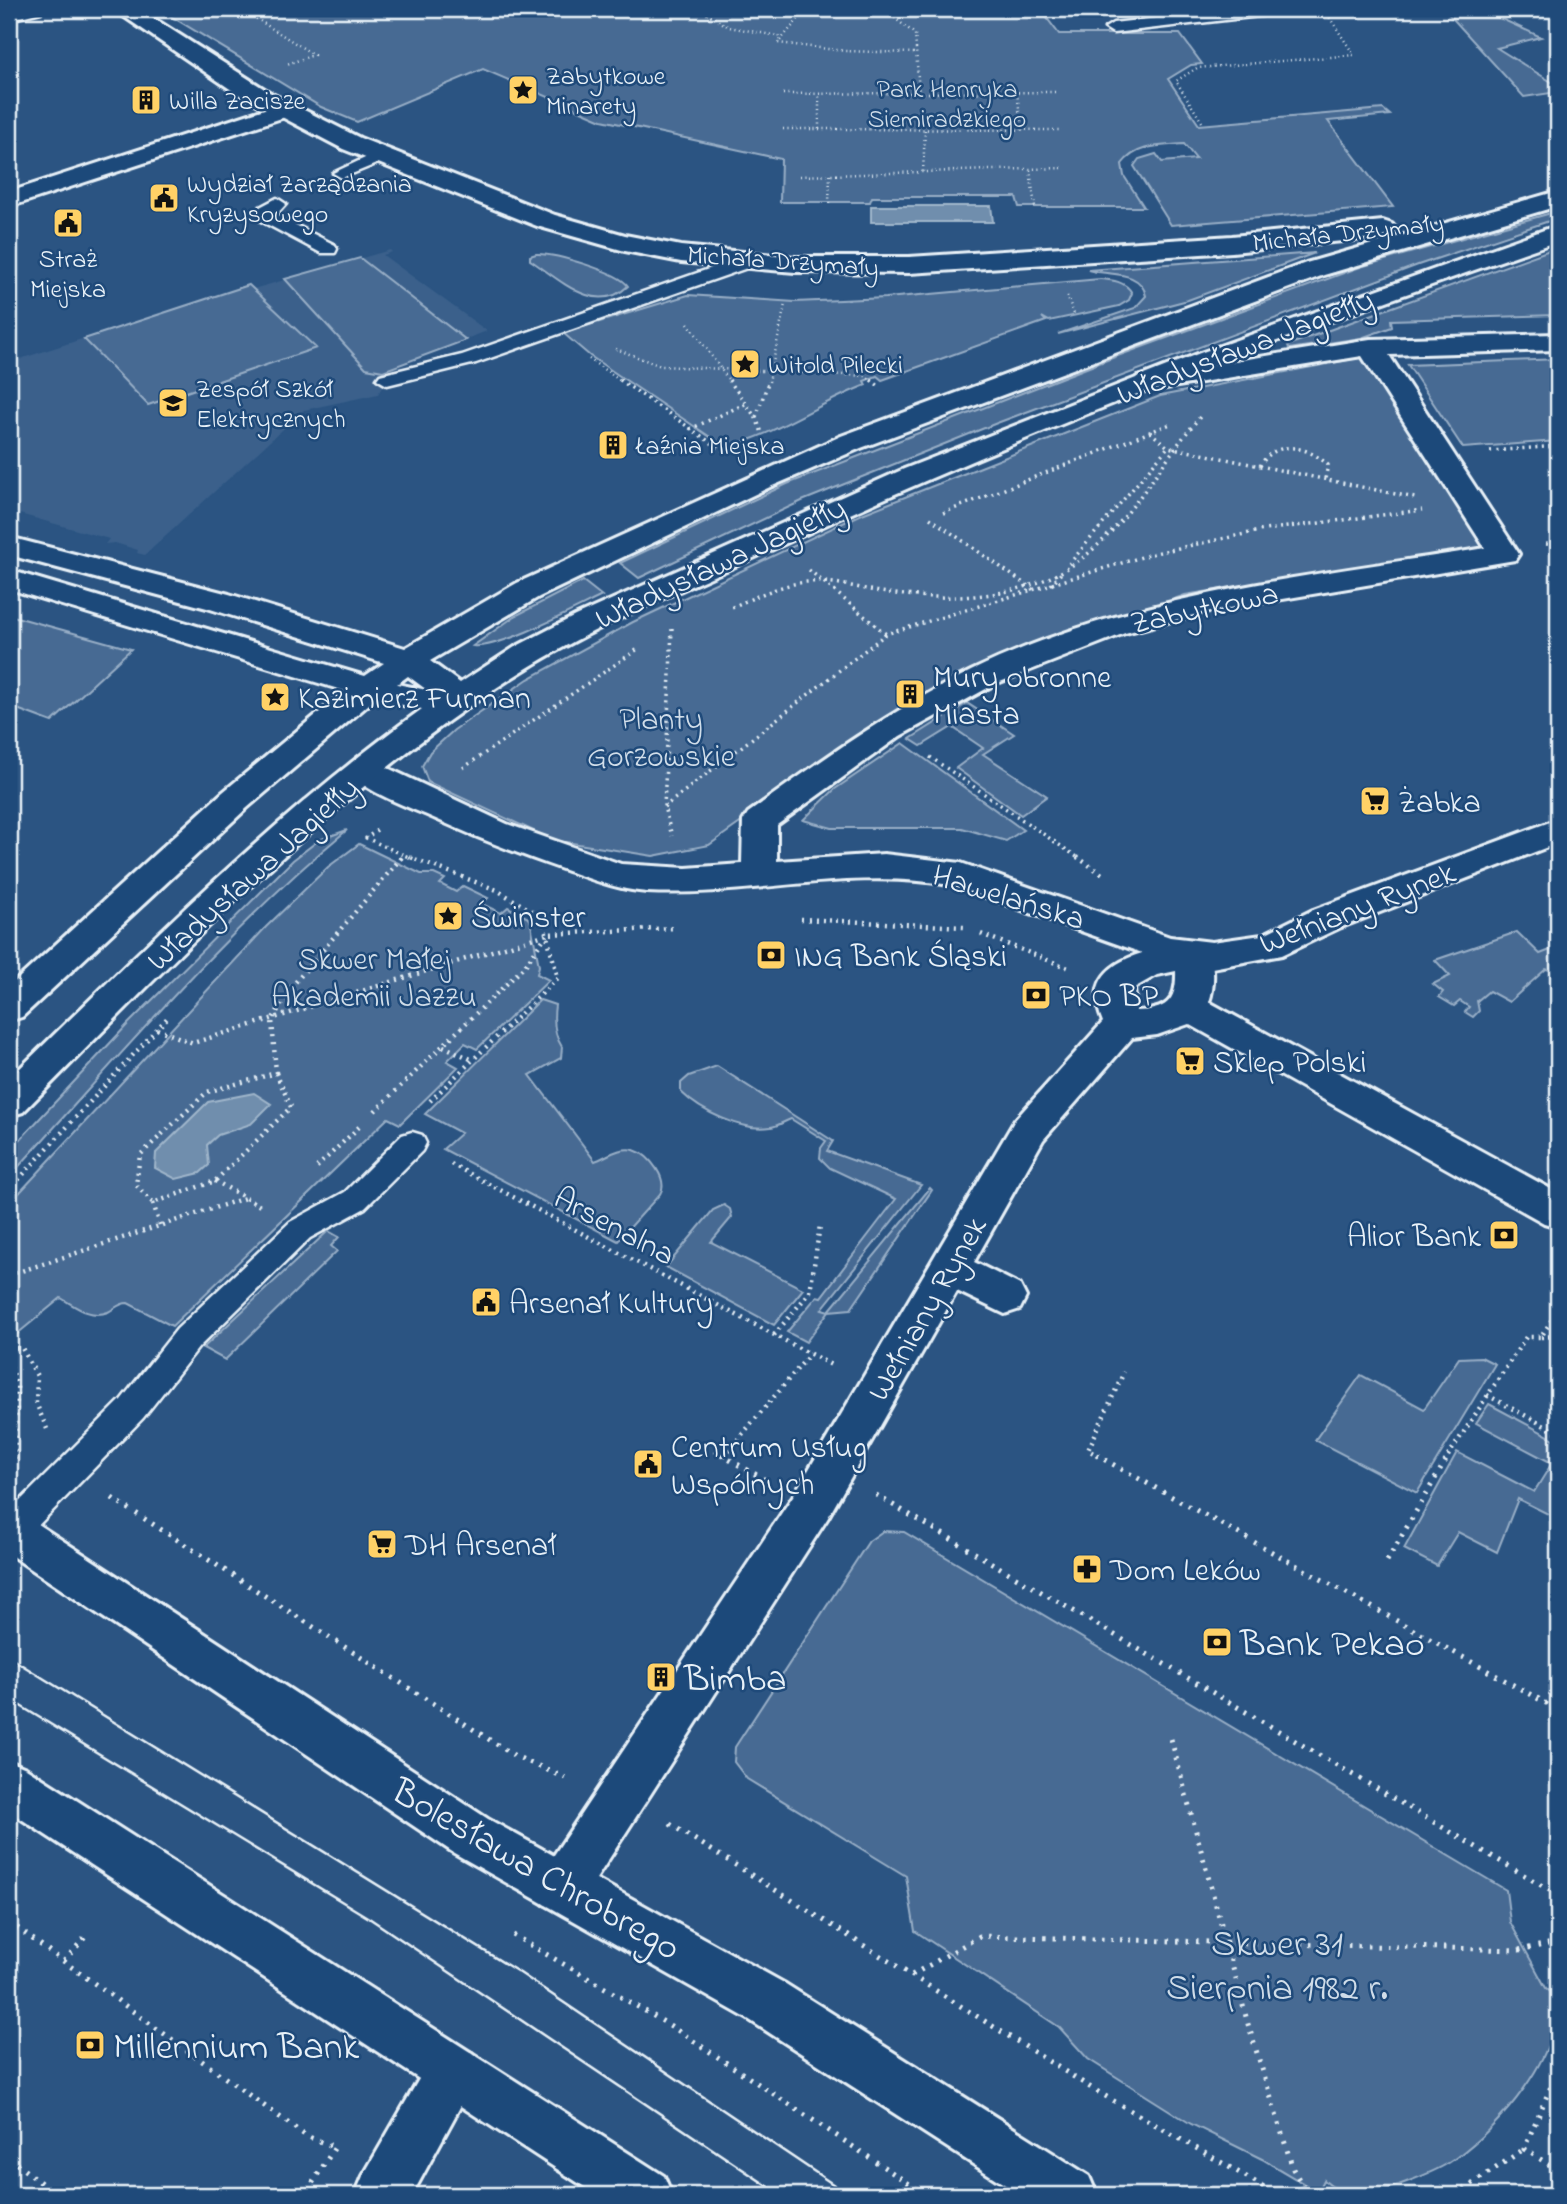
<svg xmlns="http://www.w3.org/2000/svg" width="1567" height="2204" font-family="'Indie Flower',sans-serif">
	<rect width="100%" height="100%" fill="#2b5482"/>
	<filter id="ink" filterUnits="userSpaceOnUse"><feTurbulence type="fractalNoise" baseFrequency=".0143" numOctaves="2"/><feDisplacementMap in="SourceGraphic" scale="14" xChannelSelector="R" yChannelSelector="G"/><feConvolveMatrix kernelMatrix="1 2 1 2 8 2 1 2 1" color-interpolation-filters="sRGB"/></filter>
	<g filter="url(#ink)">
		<!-- built -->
		<polygon fill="#3a608b" points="390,250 392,252 383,255 487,331 384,371 387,379 378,394 304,410 145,555 137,553 138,550 115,543 105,544 109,539 9,511 9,366 23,358 249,285 253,289"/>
		<!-- green -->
		<g fill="#476b93" stroke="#98aec6" stroke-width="2">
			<path d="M 159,9 L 1040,9 L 1059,34 L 1180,34 L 1202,64 L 1191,65 L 1168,79 L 1199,125 L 1383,109 L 1390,115 L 1328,121 L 1393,207 L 1171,225 L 1134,166 L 1139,159 L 1156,154 L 1162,162 L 1196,159 L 1184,144 C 1161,146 1137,144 1122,164 L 1124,176 L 1144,207 L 1019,207 L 1016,197 L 872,197 L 870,202 L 780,202 L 781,159 L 602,120 L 483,69 L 357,122 L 321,107 Z"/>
			<polygon points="1444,9 1480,9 1541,37 1497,48 1558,86 1558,92 1524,97"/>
			<polygon points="1558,211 1558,218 1418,265 997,423 802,501 639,578 620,563 787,484 1112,358 1360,267"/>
			<polygon points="1558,247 1558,315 1391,320 1392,327 1361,338 1289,349 1288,345"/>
			<path d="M 1315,253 L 1188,300 L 1058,334 L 1135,308 L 1146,296 C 1141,269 1107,276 1088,270 Z"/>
			<path d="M 536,254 C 554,253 619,272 628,286 C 596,317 558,278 530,260 L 530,256 Z"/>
			<polygon points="360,258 466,340 383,371 366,368 285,279"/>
			<path d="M 1100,279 C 1112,280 1125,281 1132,293 L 1129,300 L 1119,306 L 1049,321 L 1042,317 L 1046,321 L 882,380 L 877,376 L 864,381 L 866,385 C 818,403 775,436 725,447 L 590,356 L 563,333 L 688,295 L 795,302 L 886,298 Z"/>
			<polygon points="249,285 316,348 148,405 84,339"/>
			<polygon points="1364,357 1491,546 1185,595 1001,663 894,714 709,845 653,856 553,840 428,782 422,766 430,752 454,730 528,679 633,622 862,514 1160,396"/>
			<polygon points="1558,359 1558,441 1463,448 1408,365"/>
			<path d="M 583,581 L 602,596 C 577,608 498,650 473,646 L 515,616 Z"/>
			<polygon points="9,615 131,649 52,722 9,706"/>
			<polygon points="967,703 1014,734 983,754 1047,796 1021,815 956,768 983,748 952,727 921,746 910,739"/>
			<polygon points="903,743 914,751 1023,830 1006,841 962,828 832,828 803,820 835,789"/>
			<path d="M 347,830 C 222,933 118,1059 9,1177 L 9,1153 L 15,1145 L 128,1024 L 293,860 L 319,840 Z"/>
			<path d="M 359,844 L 421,874 L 434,874 L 445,879 L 440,884 L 456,892 L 463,886 L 488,898 L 482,904 L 501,913 L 508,907 L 530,919 L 539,966 L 537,974 L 549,980 L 477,1049 L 465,1043 L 447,1061 L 458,1067 L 400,1124 L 388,1118 L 172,1326 L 128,1303 C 119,1303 116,1308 108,1312 C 90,1319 75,1306 61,1298 L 11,1339 L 9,1204 L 266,927 L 328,867 Z"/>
			<polygon points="1517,932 1540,954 1558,947 1558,972 1546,969 1509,1002 1489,991 1477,1001 1479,1011 1473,1017 1465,1012 1469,1007 1460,1001 1454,1006 1439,997 1443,992 1433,984 1450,976 1435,960"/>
			<path d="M 540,1000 L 555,1005 C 553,1020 554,1035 562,1047 L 561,1058 L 530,1075 L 595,1161 C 606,1157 621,1146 634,1150 C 650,1155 669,1180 660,1194 L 618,1241 L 443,1149 L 461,1133 L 425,1114 Z"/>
			<path d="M 717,1066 L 833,1141 L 827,1151 L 921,1185 L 822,1309 L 829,1311 L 930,1188 L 932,1190 L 851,1309 L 829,1311 L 806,1342 L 787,1332 L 817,1296 L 821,1297 L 896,1199 L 830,1168 L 820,1158 L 821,1148 L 826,1141 L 791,1119 C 785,1121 778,1126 771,1127 C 743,1132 700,1111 681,1092 L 681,1083 L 689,1076 Z"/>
			<polygon points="724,1205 730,1209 732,1217 711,1242 803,1289 774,1325 666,1267 713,1210"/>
			<polygon points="328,1231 339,1237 331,1246 337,1251 225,1360 203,1348"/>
			<polygon points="1481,1357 1495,1364 1417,1493 1315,1440 1361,1375 1424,1409 1459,1358"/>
			<polygon points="1489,1404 1558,1441 1558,1519 1518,1499 1497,1552 1458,1532 1437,1566 1404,1549 1457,1452 1534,1492 1552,1463 1476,1423"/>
			<path d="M 883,1531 L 904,1532 L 1506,1890 L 1510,1922 L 1546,1988 L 1558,1998 C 1558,2060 1501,2125 1453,2160 C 1438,2171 1416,2178 1399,2185 C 1372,2194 1345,2201 1324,2180 L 1318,2192 L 1262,2159 L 1191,2124 L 1088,2059 L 1059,2027 L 915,1931 L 906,1876 L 747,1779 L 734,1762 L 735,1747 L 869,1541 Z"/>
		</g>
		<!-- water -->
		<g fill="#708ead" stroke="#a0b6cb" stroke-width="2">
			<polygon points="871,206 991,206 993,222 871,222"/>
			<polygon points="254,1093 271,1104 251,1124 218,1135 207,1145 209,1165 200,1173 176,1179 155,1168 156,1153 208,1102"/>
		</g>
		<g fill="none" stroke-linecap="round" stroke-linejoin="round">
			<!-- service casing -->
			<g stroke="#e8f1f8" stroke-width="5">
				<g id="service">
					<polygon points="43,9 41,12 9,20 9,10"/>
					<polygon points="1237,9 1285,9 1277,14 1113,33 1105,28 1113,23"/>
					<polygon points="380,151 386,152 389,156 386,160 342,178 333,173"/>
					<polygon points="277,198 286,204 276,215 335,245 337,249 335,253 321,253 259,220 257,216 260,207"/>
					<polygon points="746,256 753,258 755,262 753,266 476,363 387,385 377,379 380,375 462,355"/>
					<polygon points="412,1132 422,1135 426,1143 422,1151 365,1208 310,1238 199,1347 143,1418 23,1541 9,1544 9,1512 121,1400 177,1329 290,1222 345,1192 402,1135"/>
				</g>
			</g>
			<!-- pedestrian casing -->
			<g stroke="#e8f1f8" stroke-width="6">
				<path id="pedestrian" d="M 1193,941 L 1206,945 C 1215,961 1215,985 1209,1002 L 1558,1193 L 1558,1227 L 1544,1223 L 1189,1024 L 1157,1035 L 1132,1038 L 1043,1140 L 974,1262 L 1020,1285 L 1026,1297 L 1020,1309 L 1005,1314 L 957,1291 L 827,1519 L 580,1904 L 562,1911 L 544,1904 L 537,1887 L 544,1870 L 795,1493 L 1015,1120 L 1103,1022 C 1076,959 1149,951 1193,941 ZM 1176,971 C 1177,1001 1167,1010 1136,1011 L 1134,988 L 1157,975 Z"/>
			</g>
			<!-- minor casing -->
			<g stroke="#e8f1f8" stroke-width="6">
				<g id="minor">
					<polygon points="283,103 291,105 295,110 291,115 9,207 9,192"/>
					<path d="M 1558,334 L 1558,350 L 1389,355 L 1519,554 L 1515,560 L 1205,612 L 1125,633 L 995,684 L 900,736 L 777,825 L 777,861 L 884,854 L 961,863 L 1170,937 L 1212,942 L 1262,935 L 1313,910 L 1558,819 L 1558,843 L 1339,928 L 1282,955 L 1212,968 L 1176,965 L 955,886 C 851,866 751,897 647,892 C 619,890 591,879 565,870 C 521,855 478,838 436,819 C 414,809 360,790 348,771 L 353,763 L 365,760 L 377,763 L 507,824 L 621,864 L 686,868 L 742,864 L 743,821 L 748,813 C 820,761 891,710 971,671 C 1131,593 1312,576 1485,548 L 1362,356 L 1147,391 L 1137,389 L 1133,383 L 1137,377 L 1370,339 Z"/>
					<polygon points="453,2046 472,2053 479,2072 412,2195 355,2195 363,2176 434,2053"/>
				</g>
			</g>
			<!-- secondary casing -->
			<g stroke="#e8f1f8" stroke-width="6">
				<g id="secondary">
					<polygon points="113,9 139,9 274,95 360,138 555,215 625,235 681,246 795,257 909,257 1232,236 1383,221 1392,224 1396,229 1392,234 1383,237 1232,252 909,273 795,272 681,262 625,251 537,226 343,149 236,93"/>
					<path d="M 1558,191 L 1558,206 L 1324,275 L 861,448 L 770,487 L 539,597 L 430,661 L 460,683 L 515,647 L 575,616 L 904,469 L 1200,353 L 1558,225 L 1558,241 C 1292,332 1026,431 771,550 C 684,590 594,625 513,677 C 329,795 176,958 23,1112 L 9,1116 L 9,1079 C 141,950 272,817 422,709 L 375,699 L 247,808 L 22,1017 L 9,1021 L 9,987 L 223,792 L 345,691 L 9,589 L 9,570 L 365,676 L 384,663 L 207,608 L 9,555 L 9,537 L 229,594 L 405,648 L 517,583 L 841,436 L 1306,263 ZM 408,676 L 427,690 L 397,684 Z"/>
					<polygon points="9,1511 25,1516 488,1819 784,1983 1089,2176 1097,2195 1021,2195 748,2019 454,1853 9,1554"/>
					<polygon points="9,1761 26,1768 664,2176 672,2195 597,2195 9,1811"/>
				</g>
			</g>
			<!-- path-far3 -->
			<g stroke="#e8f1f8" stroke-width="2.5" stroke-dasharray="1 3.5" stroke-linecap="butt">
				<polyline points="241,9 314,55 287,64"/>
				<polyline points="677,9 679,14"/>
				<polyline points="699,9 729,27 783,37"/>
				<polyline points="807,9 778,43 845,51 916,53"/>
				<polyline points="919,93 1055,92"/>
				<polyline points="1017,93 1022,130"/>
				<polyline points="783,94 919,93 915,34 883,9"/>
				<polyline points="1202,122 1176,81 1197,68 1354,55 1324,9"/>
				<polyline points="783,129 819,129 819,94"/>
				<polyline points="819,129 1062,130"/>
				<polyline points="925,130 923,172 1063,168"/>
				<polyline points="1030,170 1035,207"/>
				<polyline points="800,176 923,172"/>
				<polyline points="829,203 830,175"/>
				<polyline points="1067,296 1074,314"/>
				<polyline points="688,323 730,382"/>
				<polyline points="616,349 661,366 866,376 873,382"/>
				<polyline points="589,359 622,382"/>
				<polyline points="769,382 785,304"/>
			</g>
			<!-- path-far2 -->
			<g stroke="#e8f1f8" stroke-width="3.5" stroke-dasharray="2 4.5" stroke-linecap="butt">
				<polyline points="620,380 726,453"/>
				<polyline points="729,380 756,418 763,435"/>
				<polyline points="871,380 880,387"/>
				<polyline points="756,417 769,380"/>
				<polyline points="690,429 745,404"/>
				<polyline points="1150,432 1168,447 1415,498"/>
				<polyline points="1490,451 1558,446"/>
				<path d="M 1260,466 C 1276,438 1308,446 1328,465 L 1325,479"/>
				<polyline points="943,513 1173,423"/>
				<polyline points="930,518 1035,591"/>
				<polyline points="1546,544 1558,545"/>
				<polyline points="1069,564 1168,447"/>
				<polyline points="809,570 886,634"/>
				<polyline points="1051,585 1063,571"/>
				<path d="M 732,607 C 756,597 781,584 807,582 C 833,580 857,588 881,592 C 949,602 1029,601 1085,556 C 1132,519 1161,461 1200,417"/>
				<polyline points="672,629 664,807 672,836"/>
				<polyline points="930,757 1080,859"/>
				<polyline points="463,768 638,649"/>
				<polyline points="664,807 886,634 1155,553 1264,530 1422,510"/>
				<polyline points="377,830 366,838 404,855"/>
				<polyline points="401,859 404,855 414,859"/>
			</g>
			<!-- path-far1 -->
			<g stroke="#e8f1f8" stroke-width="4.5" stroke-dasharray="2 5" stroke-linecap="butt">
				<polyline points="409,857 497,890 542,917 558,978 429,1102"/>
				<polyline points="1077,857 1105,876"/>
				<polyline points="801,919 964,927"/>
				<polyline points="981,934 1071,969"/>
				<polyline points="157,1029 193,1043 547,934 676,928"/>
				<polyline points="443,1046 473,1060"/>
				<polyline points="276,1073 272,1020 293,985 402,857"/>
				<polygon points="276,1073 291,1107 215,1181 153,1203 136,1185 140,1155 207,1092"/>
				<polyline points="375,1111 524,967 547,934"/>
				<polyline points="451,1164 833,1366"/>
				<polyline points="317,1167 359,1127"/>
				<polyline points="215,1181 262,1207"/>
				<polyline points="9,1190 168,1017"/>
				<polyline points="153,1203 160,1225"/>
				<polyline points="9,1275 245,1198"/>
				<polyline points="1558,1288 1555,1291 1558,1303"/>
				<polyline points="774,1335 810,1292 820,1225"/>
				<polyline points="1541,1337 1558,1336"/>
				<polyline points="9,1348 22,1348 37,1376 36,1403 47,1429"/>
				<polyline points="9,1360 17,1385 15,1456"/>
				<polyline points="1487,1395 1558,1433"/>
				<polyline points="715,1451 724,1456"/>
				<polyline points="724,1456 810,1354"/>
				<polyline points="1099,1456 1088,1450 1124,1372"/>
				<polyline points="1448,1456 1526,1337 1541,1337 1558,1310"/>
			</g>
			<!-- path -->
			<g stroke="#e8f1f8" stroke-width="5" stroke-dasharray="2.5 7" stroke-linecap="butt">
				<polyline points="721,1455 764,1479"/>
				<polyline points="1096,1455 1546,1703 1558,1681"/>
				<polyline points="15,1459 15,1455"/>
				<polyline points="876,1495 1558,1895"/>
				<polyline points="112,1498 515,1756 566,1778"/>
				<polyline points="1387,1561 1449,1455"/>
				<polyline points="1171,1739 1248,2024 1293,2169 1308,2195"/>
				<polyline points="670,1824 1093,2089 1278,2195"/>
				<polyline points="9,1922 306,2136 335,2147 305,2195"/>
				<polyline points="513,1935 671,2026 926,2195"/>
				<polyline points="64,1961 88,1934"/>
				<polyline points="912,1975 980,1936 1519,1950 1558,1942"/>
				<polyline points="1558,2070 1524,2149 1558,2170"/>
				<polyline points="9,2158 54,2193 52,2195"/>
				<polyline points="1456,2195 1524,2149"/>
			</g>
			<!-- service -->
			<use href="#service" fill="#1f4a7a" fill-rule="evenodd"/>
			<!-- pedestrian -->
			<use href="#pedestrian" fill="#1f4a7a" fill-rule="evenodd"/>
			<!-- minor -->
			<use href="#minor" fill="#1f4a7a" fill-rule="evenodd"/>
			<!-- secondary -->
			<use href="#secondary" fill="#1f4a7a" fill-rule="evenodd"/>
			<!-- tram -->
			<g stroke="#e8f1f8" stroke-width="2.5">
				<polyline points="9,1657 520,1973 849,2195"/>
				<polyline points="9,1699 369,1918 781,2195"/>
			</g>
		</g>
	</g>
	<!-- icons -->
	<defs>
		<g id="sight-square" transform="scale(1.575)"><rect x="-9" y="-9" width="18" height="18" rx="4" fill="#ffd166" stroke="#1f4a7a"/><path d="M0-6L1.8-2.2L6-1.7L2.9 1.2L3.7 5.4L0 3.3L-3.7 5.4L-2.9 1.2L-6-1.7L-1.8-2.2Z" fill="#111"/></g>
		<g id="building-square" transform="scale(1.575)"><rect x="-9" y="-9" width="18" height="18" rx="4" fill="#ffd166" stroke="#1f4a7a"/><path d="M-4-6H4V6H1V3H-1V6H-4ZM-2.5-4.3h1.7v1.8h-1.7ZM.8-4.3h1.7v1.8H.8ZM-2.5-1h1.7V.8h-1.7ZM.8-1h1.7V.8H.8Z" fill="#111"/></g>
		<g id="civic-square" transform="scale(1.575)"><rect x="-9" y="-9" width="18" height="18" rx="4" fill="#ffd166" stroke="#1f4a7a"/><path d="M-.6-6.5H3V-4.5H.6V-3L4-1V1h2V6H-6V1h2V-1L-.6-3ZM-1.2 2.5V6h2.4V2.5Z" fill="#111"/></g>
		<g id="school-square" transform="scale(1.575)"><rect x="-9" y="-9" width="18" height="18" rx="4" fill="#ffd166" stroke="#1f4a7a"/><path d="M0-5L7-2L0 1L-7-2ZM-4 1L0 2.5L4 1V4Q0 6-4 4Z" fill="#111"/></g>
		<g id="supermarket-square" transform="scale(1.575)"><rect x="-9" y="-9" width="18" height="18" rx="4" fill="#ffd166" stroke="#1f4a7a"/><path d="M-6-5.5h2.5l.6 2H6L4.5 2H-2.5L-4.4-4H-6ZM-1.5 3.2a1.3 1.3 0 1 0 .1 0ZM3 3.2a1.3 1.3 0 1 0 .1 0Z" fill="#111"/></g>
		<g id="bank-square" transform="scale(1.575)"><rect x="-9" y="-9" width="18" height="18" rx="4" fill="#ffd166" stroke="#1f4a7a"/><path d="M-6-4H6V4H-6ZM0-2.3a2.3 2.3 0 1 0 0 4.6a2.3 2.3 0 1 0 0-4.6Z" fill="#111"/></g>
		<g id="pharmacy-square" transform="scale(1.575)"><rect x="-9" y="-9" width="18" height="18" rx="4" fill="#ffd166" stroke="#1f4a7a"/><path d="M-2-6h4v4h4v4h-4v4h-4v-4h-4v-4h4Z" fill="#111"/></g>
	</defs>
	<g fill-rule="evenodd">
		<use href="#sight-square" x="523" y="90"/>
		<use href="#building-square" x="146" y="100"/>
		<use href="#civic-square" x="164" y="198"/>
		<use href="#civic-square" x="68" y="223"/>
		<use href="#sight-square" x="745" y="364"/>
		<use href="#school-square" x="173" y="403"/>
		<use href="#building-square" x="613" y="445"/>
		<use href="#building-square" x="910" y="694"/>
		<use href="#sight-square" x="275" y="697"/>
		<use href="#supermarket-square" x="1375" y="801"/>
		<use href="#sight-square" x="448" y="916"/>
		<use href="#bank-square" x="771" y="955"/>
		<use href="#bank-square" x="1036" y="995"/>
		<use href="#supermarket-square" x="1190" y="1061"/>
		<use href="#bank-square" x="1504" y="1235"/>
		<use href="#civic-square" x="486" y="1302"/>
		<use href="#civic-square" x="648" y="1464"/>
		<use href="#supermarket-square" x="382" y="1544"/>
		<use href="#pharmacy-square" x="1087" y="1569"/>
		<use href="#bank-square" x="1217" y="1642"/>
		<use href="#building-square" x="661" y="1677"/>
		<use href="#bank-square" x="90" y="2045"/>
	</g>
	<g text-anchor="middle" stroke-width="5" stroke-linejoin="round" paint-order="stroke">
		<!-- far-poi labels -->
		<g font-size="26" fill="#e8f1f8" stroke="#1f4a7a" text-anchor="start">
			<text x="546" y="84">Zabytkowe<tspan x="546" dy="30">Minarety</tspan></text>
			<text x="169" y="109">Willa Zacisze</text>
			<text x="187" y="192">Wydział Zarządzania<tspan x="187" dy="30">Kryzysowego</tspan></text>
			<text x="68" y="267" text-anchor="middle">Straż<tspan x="68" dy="30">Miejska</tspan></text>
			<text x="768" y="373">Witold Pilecki</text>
			<text x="196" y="397">Zespół Szkół<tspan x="196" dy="30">Elektrycznych</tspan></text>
			<text x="636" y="454">Łaźnia Miejska</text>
		</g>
		<!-- far-park labels -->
		<g font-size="26" fill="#d0dde9" stroke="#1f4a7a">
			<text x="947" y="97">Park Henryka<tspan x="947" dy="30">Siemiradzkiego</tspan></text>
		</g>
		<!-- far-street labels -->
		<g font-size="26" fill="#e8f1f8" stroke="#1f4a7a">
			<text transform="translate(1348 232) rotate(-6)" y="9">Michała Drzymały</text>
			<text transform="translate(783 260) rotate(4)" y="9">Michała Drzymały</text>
		</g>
		<!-- street labels -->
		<g font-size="32" fill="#e8f1f8" stroke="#1f4a7a">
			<text transform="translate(1245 346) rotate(-21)" y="11">Władysława Jagiełły</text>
			<text transform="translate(720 562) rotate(-25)" y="11">Władysława Jagiełły</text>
			<text transform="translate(1204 607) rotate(-12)" y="11">Zabytkowa</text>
			<text transform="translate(252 873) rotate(-42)" y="11">Władysława Jagiełły</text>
			<text transform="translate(1009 896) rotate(17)" y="11">Hawelańska</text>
			<text transform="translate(1357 907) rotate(-21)" y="11">Wełniany Rynek</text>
			<text transform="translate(615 1225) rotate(28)" y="11">Arsenalna</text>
			<text transform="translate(926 1308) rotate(-60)" y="11">Wełniany Rynek</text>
		</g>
		<!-- poi labels -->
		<g font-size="32" fill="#e8f1f8" stroke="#1f4a7a" text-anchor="start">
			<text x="933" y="687">Mury obronne<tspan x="933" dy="37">Miasta</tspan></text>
			<text x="298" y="708">Kazimierz Furman</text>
			<text x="1398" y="812">Żabka</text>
			<text x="471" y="927">Świnster</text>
			<text x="794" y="966">ING Bank Śląski</text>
			<text x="1059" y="1006">PKO BP</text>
			<text x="1213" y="1072">Sklep Polski</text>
			<text x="1481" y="1246" text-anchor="end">Alior Bank</text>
			<text x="509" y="1313">Arsenał Kultury</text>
			<text x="671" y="1457">Centrum Usług<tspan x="671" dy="37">Wspólnych</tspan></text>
			<text x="405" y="1555">DH Arsenał</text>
			<text x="1110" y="1580">Dom Leków</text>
		</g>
		<!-- park labels -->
		<g font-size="32" fill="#d0dde9" stroke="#1f4a7a">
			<text x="661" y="729">Planty<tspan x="661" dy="37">Gorzowskie</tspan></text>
			<text x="374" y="969">Skwer Małej<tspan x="374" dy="37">Akademii Jazzu</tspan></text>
		</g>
		<!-- near-poi labels -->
		<g font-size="38" fill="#e8f1f8" stroke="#1f4a7a" text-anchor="start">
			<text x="1240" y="1655">Bank Pekao</text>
			<text x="684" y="1690">Bimba</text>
			<text x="113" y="2058">Millennium Bank</text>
		</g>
		<!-- near-street labels -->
		<g font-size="38" fill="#e8f1f8" stroke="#1f4a7a">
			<text transform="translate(537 1868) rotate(30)" y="13">Bolesława Chrobrego</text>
		</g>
		<!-- near-park labels -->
		<g font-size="38" fill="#d0dde9" stroke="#1f4a7a">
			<text x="1277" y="1955">Skwer 31<tspan x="1277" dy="44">Sierpnia 1982 r.</tspan></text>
		</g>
	</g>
	<!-- margin -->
	<rect width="1567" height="2204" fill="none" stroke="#1f4a7a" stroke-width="35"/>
	<rect x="18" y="18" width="1532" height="2169" fill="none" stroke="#e8f1f8" stroke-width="2.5" filter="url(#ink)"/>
</svg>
